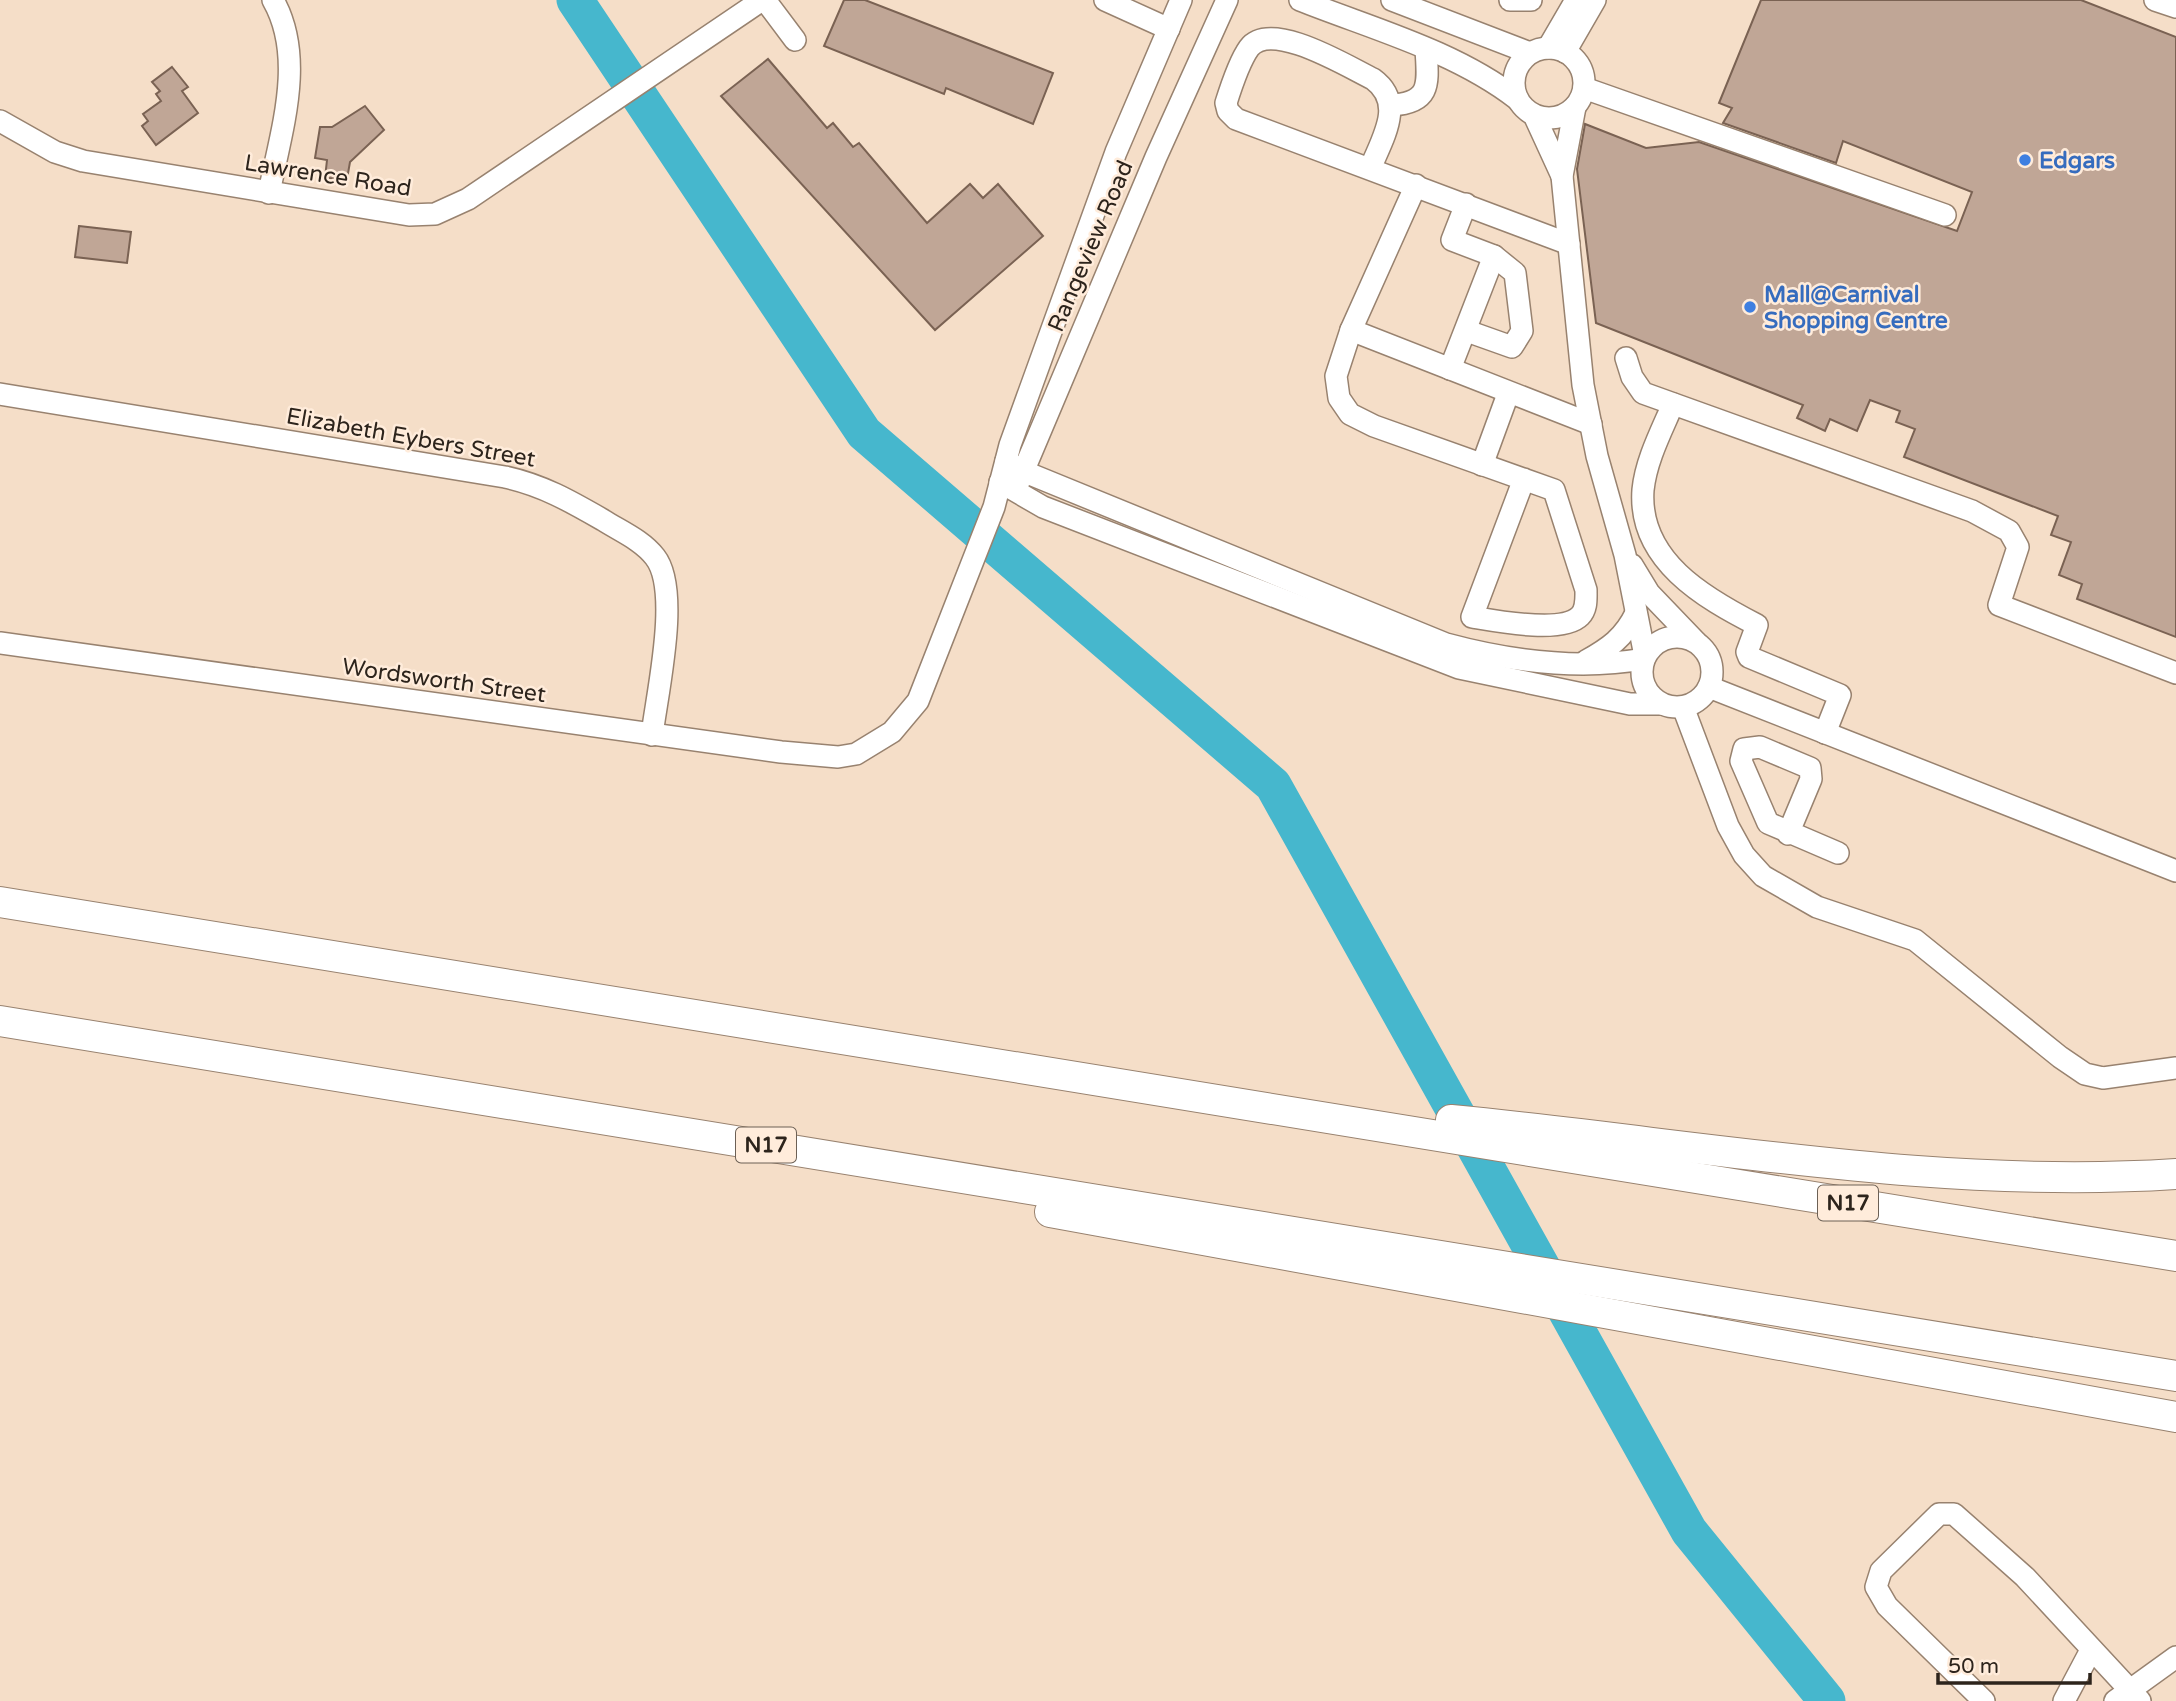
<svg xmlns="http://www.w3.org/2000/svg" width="2176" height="1701" font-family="'Varela Round',sans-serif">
	<rect width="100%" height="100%" fill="#f5dec8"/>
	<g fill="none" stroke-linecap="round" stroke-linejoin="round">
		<!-- river -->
		<polyline stroke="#46b7cd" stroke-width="37" points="575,0 864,433 1273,785 1689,1531 1827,1701"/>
	</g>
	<!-- building -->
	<g fill="#c0a696" stroke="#7a6253" stroke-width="2">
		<polygon points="844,0 865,0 1053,73 1033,124 946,88 944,94 824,46"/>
		<polygon points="1761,0 2081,0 2176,37 2176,637 2077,599 2082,584 2059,575 2071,542 2051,535 2058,516 1904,457 1915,429 1896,422 1900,411 1870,400 1857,431 1830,419 1825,431 1797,418 1803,405 1596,323 1577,169 1585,124 1646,148 1699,142 1957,231 1972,192 1843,141 1836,163 1723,123 1732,108 1719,103"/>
		<polygon points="768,59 827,128 833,123 853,147 859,143 927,223 970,184 983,198 998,184 1043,236 935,330 721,96"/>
		<polygon points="172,67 188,87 182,91 198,113 156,145 142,126 148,121 143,114 161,101 156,94 160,91 152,82"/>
		<polygon points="365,106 384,130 350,162 347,179 325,178 327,160 315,158 320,127 332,127"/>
		<polygon points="79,226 131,232 127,263 75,257"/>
	</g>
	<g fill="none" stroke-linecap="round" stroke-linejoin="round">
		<!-- minor casing -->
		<g stroke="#98826f" stroke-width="24">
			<g id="minor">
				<polyline points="765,0 795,40"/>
				<polyline points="1105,0 1169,29"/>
				<path d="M 1300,0 C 1373,29 1455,51 1517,99"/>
				<polyline points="1392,0 1530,53"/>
				<polyline points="1510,0 1531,0"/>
				<polyline points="2155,0 2176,7"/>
				<circle cx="1549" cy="83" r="35"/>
				<polyline points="1548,48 1576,0"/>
				<polyline points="1565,52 1595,0"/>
				<polyline points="1584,88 1945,215"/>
				<path d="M 1391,105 C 1432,103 1428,83 1426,49"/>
				<polyline points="1575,107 1562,176 1583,385 1597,456 1625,555 1645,656"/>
				<polyline points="1534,115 1562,176"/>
				<polyline points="0,121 55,152 83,161 409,215 435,214 468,199 762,0"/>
				<path d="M 1370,169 C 1382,139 1406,103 1373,79 C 1348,67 1271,19 1249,48 C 1239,62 1231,87 1226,103 L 1228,111 L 1236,119 L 1569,244"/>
				<path d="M 1416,185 L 1351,330 L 1336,376 L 1339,398 L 1350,414 L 1374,426 L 1554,490 L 1586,590 C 1586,599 1587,609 1580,616 C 1562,634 1496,621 1472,617 L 1524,479"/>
				<path d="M 269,193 C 281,131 306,58 273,0"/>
				<polyline points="1466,204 1452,240 1494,256 1515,273 1522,331 1512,347 1467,331"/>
				<polyline points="1351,330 1591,424"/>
				<polyline points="1626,358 1632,377 1643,393 1972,511 2009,531 2018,547 1999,605 2176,673"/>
				<polyline points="1450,369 1494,256"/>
				<path d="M 0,394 L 505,477 C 542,485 570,501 603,520 C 620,531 642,540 655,557 C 681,590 657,693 652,735"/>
				<path d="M 1673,404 C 1662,430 1646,460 1643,490 C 1638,560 1704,598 1757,625 L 1747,652 L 1749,657 L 1840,695 L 1825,733"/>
				<path d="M 1006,461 L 1025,472 L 1446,644 C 1509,661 1579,670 1644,659"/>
				<polyline points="1482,465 1508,394"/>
				<polyline points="1000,482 1043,507 1459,668 1630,704 1661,704"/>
				<polyline points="1018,484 1156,157 1227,0"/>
				<polyline points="1632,565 1649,593 1696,642"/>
				<circle cx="1677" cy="672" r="35"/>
				<polyline points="0,643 781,752 838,757 856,754 892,732 918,701 994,507 1010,445 1116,152 1181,0"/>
				<path d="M 1586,661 C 1609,648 1624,638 1636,613"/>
				<polyline points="1709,687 2176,871"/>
				<polyline points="1683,707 1728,826 1744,855 1763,876 1817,907 1915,940 2060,1057 2085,1074 2103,1078 2176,1068"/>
				<polyline points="1788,834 1811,779 1810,768 1760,747 1744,749 1741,761 1768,823 1838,853"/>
				<polyline points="1984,1701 1887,1606 1876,1587 1881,1571 1939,1514 1954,1514 2025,1577 2140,1701"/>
				<polyline points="2064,1701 2091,1650"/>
				<polyline points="2115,1701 2176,1657"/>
			</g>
		</g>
		<!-- highway casing -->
		<g stroke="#98826f" stroke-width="32">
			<g id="highway">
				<polyline points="0,902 2176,1256"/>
				<polyline points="0,1021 2176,1376"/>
				<path d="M 1451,1120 C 1693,1143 1933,1190 2176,1174"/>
				<polyline points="1050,1212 2176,1417"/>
			</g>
		</g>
		<!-- minor -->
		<use href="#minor" stroke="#fff" stroke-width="21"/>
		<!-- highway -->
		<use href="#highway" stroke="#fff" stroke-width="30"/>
	</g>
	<!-- markers -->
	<g fill="#3f7fe0" stroke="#ffecdb" stroke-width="2.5">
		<circle cx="2025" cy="160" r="7"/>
		<circle cx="1750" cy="307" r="7"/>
	</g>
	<g text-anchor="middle" stroke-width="5" stroke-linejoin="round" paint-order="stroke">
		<!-- shield labels -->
		<g fill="#ffecdb" stroke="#6c6055" stroke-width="2">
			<rect x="736" y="1127.5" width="60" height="35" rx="5"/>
			<rect x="1818" y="1185.5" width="60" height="35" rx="5"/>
		</g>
		<g font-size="21" font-weight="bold" fill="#2d241c">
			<text x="766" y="1152">N17</text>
			<text x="1848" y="1210">N17</text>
		</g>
		<!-- shop labels -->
		<g font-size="23" font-weight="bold" fill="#366cbe" stroke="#ffecdb" text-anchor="start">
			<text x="2039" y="168">Edgars</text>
			<text x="1764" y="302">Mall@Carnival<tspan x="1764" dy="26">Shopping Centre</tspan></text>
		</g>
		<!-- street labels -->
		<g font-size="23" fill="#2d241c" stroke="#ffecdb">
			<text transform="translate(328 175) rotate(9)" y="8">Lawrence Road</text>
			<text transform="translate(1090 246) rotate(-67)" y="8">Rangeview Road</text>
			<text transform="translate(411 437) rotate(10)" y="8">Elizabeth Eybers Street</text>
			<text transform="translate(444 680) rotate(8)" y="8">Wordsworth Street</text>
		</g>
	</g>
	<!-- scale -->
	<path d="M1938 1673v10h152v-10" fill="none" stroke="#2d241c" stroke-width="3.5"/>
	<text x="1948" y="1673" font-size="21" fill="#2d241c" stroke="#ffecdb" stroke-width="5" paint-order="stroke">50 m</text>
</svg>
